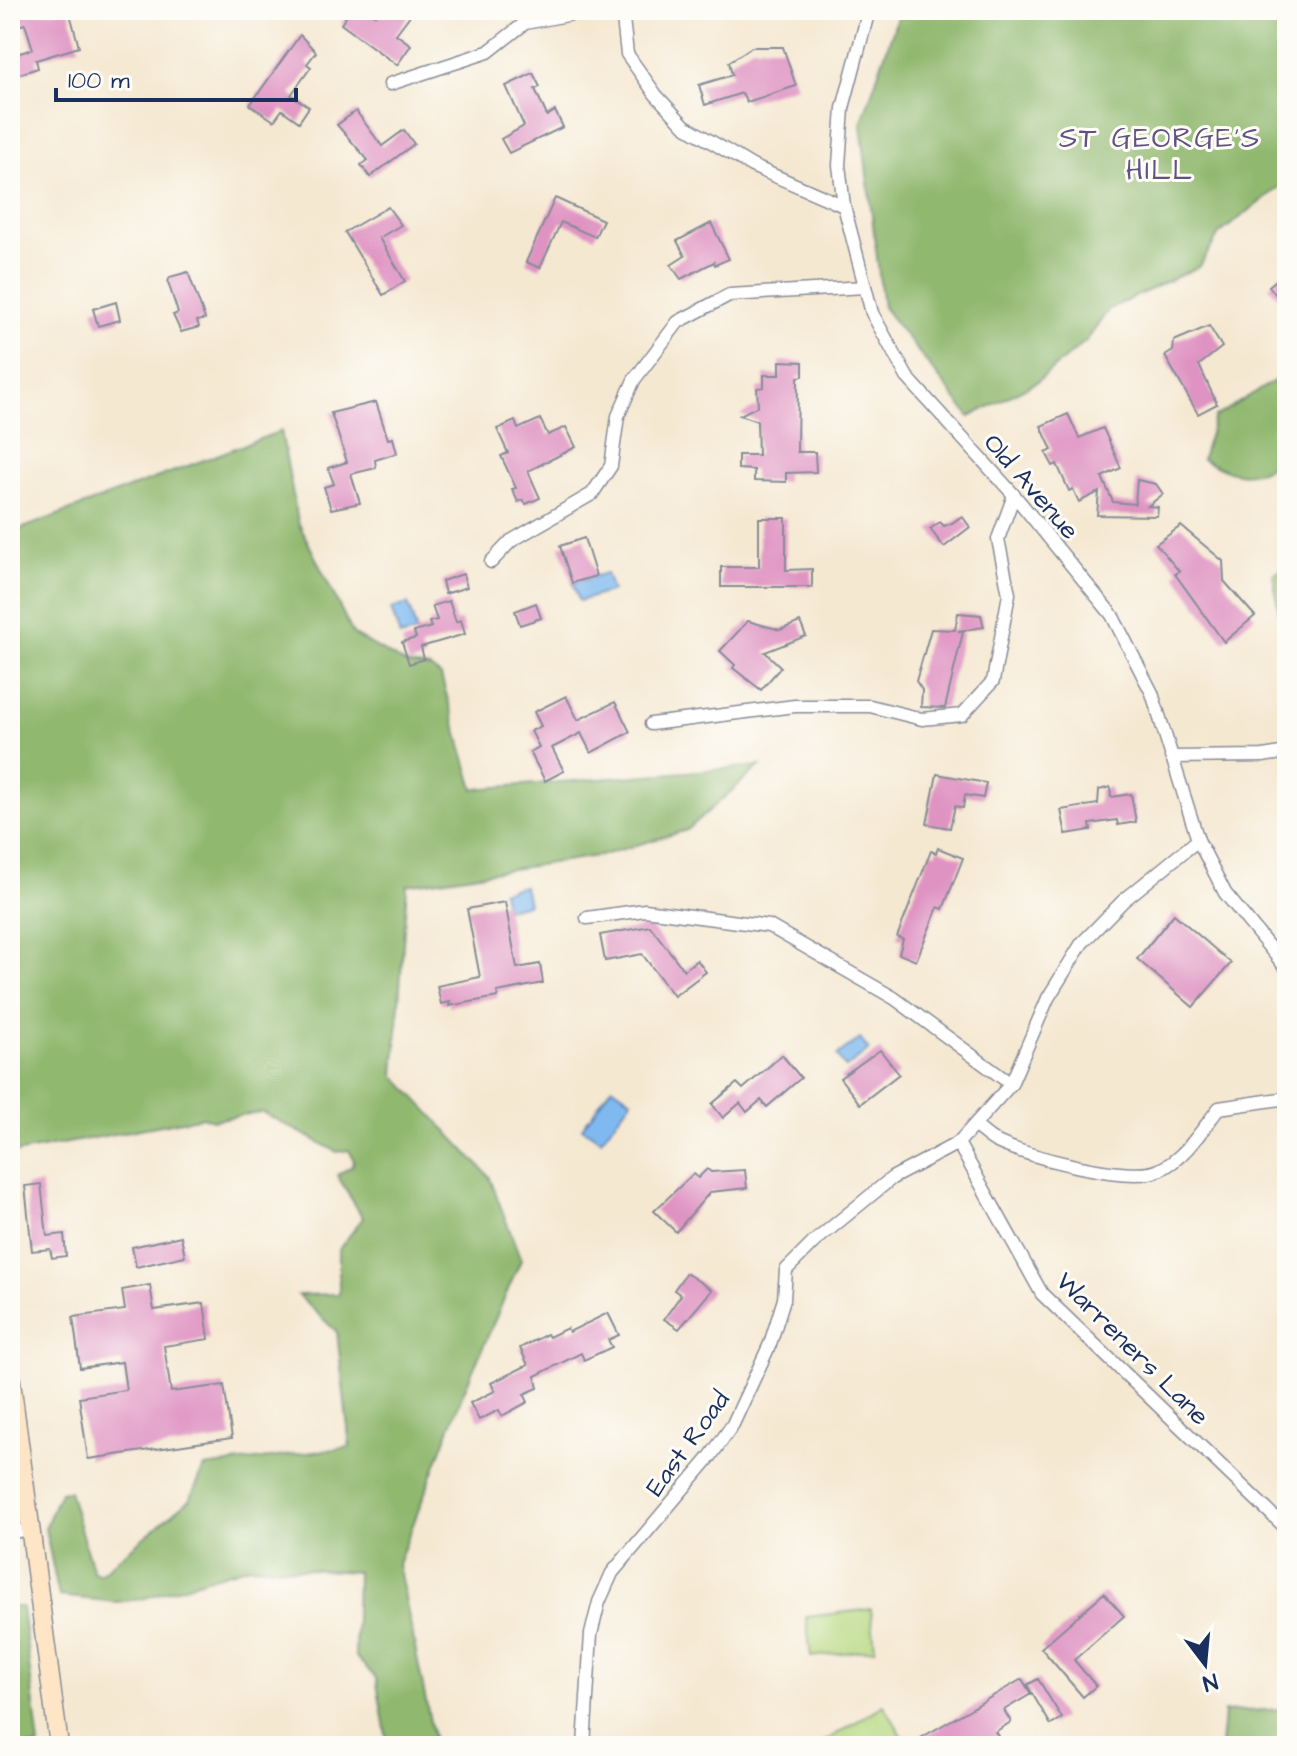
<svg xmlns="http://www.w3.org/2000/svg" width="1297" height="1756" font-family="'Architects Daughter',sans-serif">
	<rect width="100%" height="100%" fill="#fdfcf7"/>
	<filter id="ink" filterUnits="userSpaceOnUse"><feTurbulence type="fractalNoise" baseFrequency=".0125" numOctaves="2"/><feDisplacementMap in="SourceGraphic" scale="16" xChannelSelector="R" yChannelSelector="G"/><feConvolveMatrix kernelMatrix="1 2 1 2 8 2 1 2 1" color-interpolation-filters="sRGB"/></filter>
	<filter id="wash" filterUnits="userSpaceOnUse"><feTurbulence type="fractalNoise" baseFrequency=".006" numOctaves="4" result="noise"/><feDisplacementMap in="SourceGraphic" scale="32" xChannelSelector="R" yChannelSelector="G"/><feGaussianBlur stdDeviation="1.8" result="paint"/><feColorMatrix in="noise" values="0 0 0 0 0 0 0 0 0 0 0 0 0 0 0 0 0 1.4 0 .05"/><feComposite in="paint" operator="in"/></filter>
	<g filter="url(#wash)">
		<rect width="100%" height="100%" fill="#f5e8d1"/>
		<!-- green -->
		<g fill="#b6d880" stroke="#68846f" stroke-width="2">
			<polygon points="871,1609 875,1649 811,1657 806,1617"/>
			<polygon points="884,1705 903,1737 889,1746 817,1746"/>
		</g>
		<!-- forest -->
		<g fill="#90b86e" stroke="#567466" stroke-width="2">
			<polygon points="900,10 1287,10 1287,181 1219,234 1200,266 1109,309 1087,340 1038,381 970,417 883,307 861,124"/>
			<path d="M 1287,373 L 1287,459 C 1249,478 1240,479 1202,459 L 1215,417 Z"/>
			<polygon points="281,431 298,522 353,634 408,665 430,668 441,676 474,789 760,766 687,830 603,855 407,885 394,1075 489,1176 521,1260 463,1393 398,1564 435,1746 388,1746 376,1678 355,1656 357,1572 249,1566 142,1599 116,1602 59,1596 45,1528 60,1492 69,1491 93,1572 100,1574 190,1499 205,1467 350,1447 337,1332 298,1295 339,1294 339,1249 363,1218 337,1175 352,1166 354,1160 349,1150 337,1152 262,1112 213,1120 203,1117 10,1154 10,533"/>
			<polygon points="1287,567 1287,665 1273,575"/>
			<polygon points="10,1607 22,1607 39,1746 10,1746"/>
			<polygon points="1287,1709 1287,1746 1221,1746 1224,1712"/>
		</g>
		<!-- water -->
		<g fill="#7fb9f0" stroke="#4d74a7" stroke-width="2">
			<polygon points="606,573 612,591 579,601 573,583"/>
			<polygon points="408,604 417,632 400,637 391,609"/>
			<polygon points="524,886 528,904 506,909 502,891"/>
			<polygon points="860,1039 869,1050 846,1068 837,1056"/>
			<polygon points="612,1086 632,1100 601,1140 582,1128"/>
		</g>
		<g id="blocks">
			<!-- building -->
			<g fill="#df93c2">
				<polygon points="10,10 22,10 24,14 69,10 79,47 36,60 38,68 10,77 10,56 33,49 25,24 10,28"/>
				<polygon points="351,10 369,10 375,15 379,10 414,10 396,34 411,45 397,65 341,24"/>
				<polygon points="300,35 316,52 307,64 311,67 291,95 309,107 299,122 282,110 274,121 250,105"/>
				<polygon points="752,47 783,47 796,86 747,102 742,93 705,105 699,85 732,75 729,62"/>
				<polygon points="533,73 540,87 535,89 547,116 555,111 563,127 509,153 501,139 524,126 506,86"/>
				<polygon points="356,111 382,146 404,130 414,144 370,177 361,165 368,160 337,125"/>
				<polygon points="555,198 603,220 595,237 561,222 540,268 526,262"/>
				<polygon points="388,207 401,225 379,238 405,281 383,295 345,232"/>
				<polygon points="711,223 729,259 715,265 714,262 681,279 671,265 685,256 677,241"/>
				<polygon points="1287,271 1287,309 1269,286"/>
				<polygon points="188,272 205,319 197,321 199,327 181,332 173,315 178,313 168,282 170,277"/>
				<polygon points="116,302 120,320 98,326 93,309"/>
				<polygon points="1209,326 1222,347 1199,365 1217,404 1198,414 1165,356 1173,351 1174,341"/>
				<polygon points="780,361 803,362 803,376 798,377 797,452 815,452 816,472 786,473 786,482 754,481 754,470 738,469 738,455 758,455 757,421 740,415 758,406 757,388 764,387 764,375 780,375"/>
				<polygon points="376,402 388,439 393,438 397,453 375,460 376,468 351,474 360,503 331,509 324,487 334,484 328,468 347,462 331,413"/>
				<polygon points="1068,414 1079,438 1103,428 1121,468 1102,477 1113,502 1135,504 1137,480 1156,484 1163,494 1148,506 1158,507 1157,516 1097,515 1099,492 1079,502 1073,489 1069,491 1057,464 1053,466 1046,453 1052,450 1041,426"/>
				<polygon points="540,419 548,435 566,427 576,447 528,471 540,498 526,504 523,500 518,502 512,489 516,488 501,456 508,453 497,429 515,421 518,429"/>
				<polygon points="962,516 970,527 944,547 930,529 940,522 944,526 952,523"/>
				<polygon points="759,518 786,518 786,570 812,569 812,587 721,587 721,567 759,567"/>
				<polygon points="1181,526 1223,561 1224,581 1255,616 1224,642 1175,574 1179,571 1156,544"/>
				<polygon points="584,538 596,576 572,583 560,546"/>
				<polygon points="463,574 467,587 445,594 442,581"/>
				<polygon points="449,601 456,622 461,620 465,634 421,647 424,659 409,664 402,642 416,638 414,632 431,627 429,622 437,620 432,606"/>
				<polygon points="536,603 541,618 520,625 515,611"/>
				<polygon points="958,613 981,615 984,627 958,631 963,632 945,708 921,707 922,690 916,681 931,629 955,630"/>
				<polygon points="748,621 780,630 800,622 806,636 765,652 781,667 761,690 733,668 735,665 720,651"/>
				<polygon points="566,696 578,720 615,702 630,732 591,753 581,733 552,748 564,771 545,781 530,752 539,747 531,731 541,726 534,712"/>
				<polygon points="937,774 986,783 983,798 965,795 963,808 955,806 950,828 927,824"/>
				<polygon points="1110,787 1111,797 1131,794 1136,822 1118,825 1117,820 1090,824 1091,830 1066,834 1061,810 1098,804 1099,790"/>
				<polygon points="938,848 963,858 943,909 938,907 916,961 899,954 903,939 897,937 931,851 936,853"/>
				<polygon points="505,902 517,968 540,964 543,983 497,992 498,997 449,1006 450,1002 441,1004 437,986 480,977 467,909"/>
				<polygon points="1174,914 1231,963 1193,1007 1137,959"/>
				<polygon points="650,926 684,970 697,960 706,972 674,996 642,954 605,961 600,935"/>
				<polygon points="880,1050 899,1074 860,1104 840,1078"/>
				<polygon points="782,1055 801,1078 767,1107 761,1100 747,1112 740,1103 723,1118 712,1104 737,1083 743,1089"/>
				<polygon points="707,1169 711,1172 745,1170 747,1188 710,1192 676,1232 654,1211 693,1174 698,1178"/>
				<polygon points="41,1184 47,1236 64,1234 66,1256 52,1258 50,1249 32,1251 25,1186"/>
				<polygon points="181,1236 185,1256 136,1267 132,1247"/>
				<polygon points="686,1273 712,1290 679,1329 664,1319 681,1295 674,1290"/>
				<polygon points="150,1285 154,1310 204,1303 209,1339 164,1346 171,1392 224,1385 232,1438 88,1459 79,1397 126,1390 122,1362 80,1368 73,1317 125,1310 122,1290"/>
				<polygon points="608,1313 619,1335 608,1340 612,1347 584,1360 581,1353 535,1376 538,1388 524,1394 528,1402 502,1416 499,1410 479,1420 470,1403 495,1391 491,1383 528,1365 520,1348 547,1334 549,1337 567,1328 569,1332"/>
				<polygon points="1104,1593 1124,1616 1074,1660 1096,1686 1083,1697 1041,1648"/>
				<polygon points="1022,1679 1031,1694 1004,1710 1011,1722 995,1732 998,1736 986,1744 984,1741 975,1746 907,1746"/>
				<polygon points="1038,1679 1062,1718 1051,1725 1027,1685"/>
			</g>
		</g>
	</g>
	<g filter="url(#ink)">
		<use href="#blocks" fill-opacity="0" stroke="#888c98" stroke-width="2"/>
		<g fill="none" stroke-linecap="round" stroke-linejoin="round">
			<!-- street casing -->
			<g stroke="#888c98" stroke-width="15">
				<g id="street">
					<polyline points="622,10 627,54 656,95 685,126 752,166 844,206"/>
					<polyline points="869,10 843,108 839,165 844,206 872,313 907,377 1014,495 1112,615 1152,693 1198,840 1225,893 1287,969"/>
					<polyline points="390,84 488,52 525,23 594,10"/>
					<polyline points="491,562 511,541 592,494 611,466 618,416 634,380 678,322 729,295 865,287"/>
					<polyline points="651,724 795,706 870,706 922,719 962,715 993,681 1009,594 998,539 1014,495"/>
					<polyline points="1171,757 1263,756 1287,752"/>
					<polyline points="1198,840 1123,901 1082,943 1048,998 1011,1084 958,1143 1042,1294 1287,1529"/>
					<polyline points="587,918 645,910 769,926 894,998 1011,1084"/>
					<path d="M 975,1126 C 982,1131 988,1137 995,1141 C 1024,1156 1131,1184 1159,1170 C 1184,1159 1202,1130 1219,1108 L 1287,1098"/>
					<polyline points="10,1533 29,1529"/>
					<polyline points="584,1746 591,1634 599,1602 612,1573 710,1457 733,1424 770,1344 784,1299 786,1270 815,1241 892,1178 958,1143"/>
				</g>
			</g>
			<!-- secondary casing -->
			<g stroke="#888c98" stroke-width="21">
				<polyline id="secondary" points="10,1374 59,1746"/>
			</g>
			<!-- street -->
			<use href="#street" stroke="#fff" stroke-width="12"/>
			<!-- secondary -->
			<use href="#secondary" stroke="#fde5c5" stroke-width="18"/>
		</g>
	</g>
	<g text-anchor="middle" stroke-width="6" stroke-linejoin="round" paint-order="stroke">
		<!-- street labels -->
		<g font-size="26" fill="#1b2f5e" stroke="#fdfcf7">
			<text transform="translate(1032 486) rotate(49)" y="9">Old Avenue</text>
			<text transform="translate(1133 1348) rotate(45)" y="9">Warreners Lane</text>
			<text transform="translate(687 1443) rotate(-54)" y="9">East Road</text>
		</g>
		<!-- neighbourhood labels -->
		<g font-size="28" letter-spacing="2" fill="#605281" stroke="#fdfcf7">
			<text x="1160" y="147">ST GEORGE'S<tspan x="1160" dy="32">HILL</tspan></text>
		</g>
	</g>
	<!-- margin -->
	<rect width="1297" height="1756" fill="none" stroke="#fdfcf7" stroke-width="40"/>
	<!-- north arrow -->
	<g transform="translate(1205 1664) rotate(164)" stroke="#fdfcf7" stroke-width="6" paint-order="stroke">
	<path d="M0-6L14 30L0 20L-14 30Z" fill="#1b2f5e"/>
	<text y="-12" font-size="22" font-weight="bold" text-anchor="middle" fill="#1b2f5e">N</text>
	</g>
	<!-- scale -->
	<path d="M56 88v12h240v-12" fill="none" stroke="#1b2f5e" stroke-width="4"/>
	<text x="68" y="88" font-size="24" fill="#1b2f5e" stroke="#fdfcf7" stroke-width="6" paint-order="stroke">100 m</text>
</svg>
